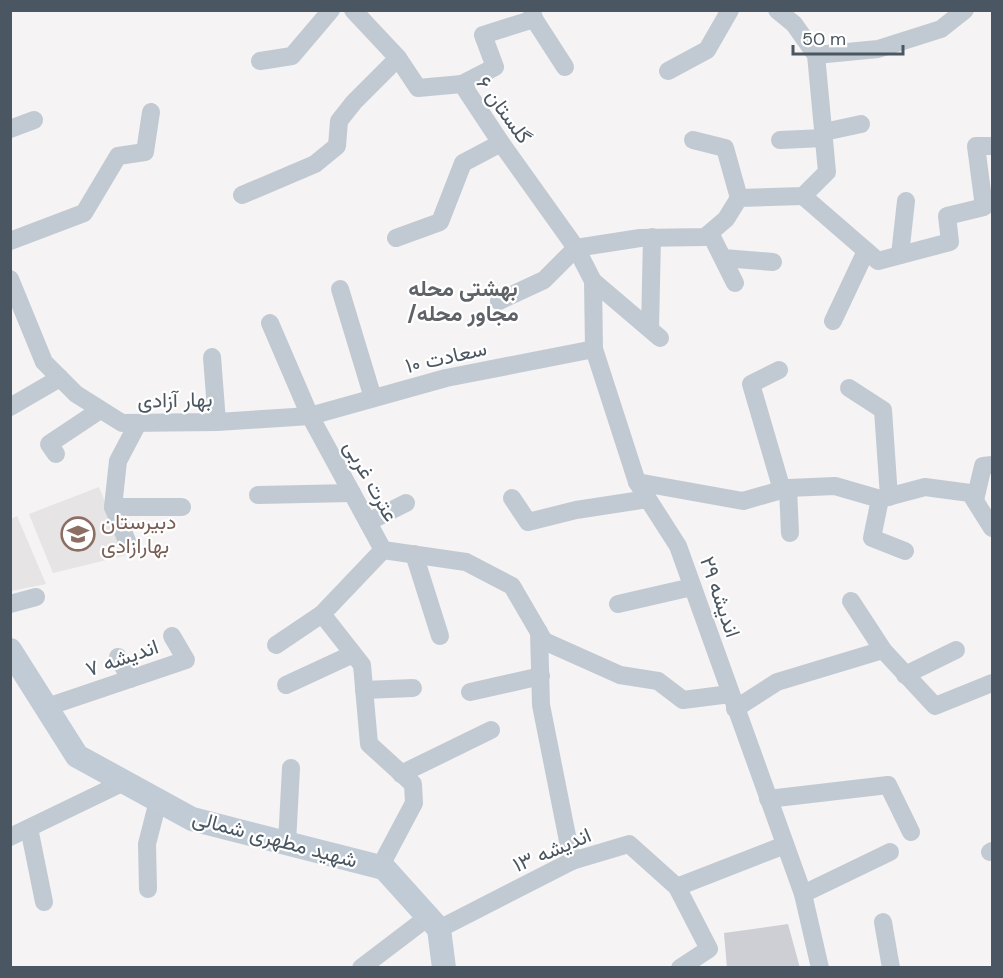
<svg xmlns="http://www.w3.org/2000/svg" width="1003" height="978" font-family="'DM Sans',Vazirmatn,sans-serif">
	<rect width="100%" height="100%" fill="#f5f3f3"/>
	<!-- education -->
	<g fill="#e6e4e5">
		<polygon points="99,487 127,555 53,573 29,514"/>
		<polygon points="17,516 46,584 11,591 11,519"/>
	</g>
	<!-- building -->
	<polygon fill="#cdcfd5" points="788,924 800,968 727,968 724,933"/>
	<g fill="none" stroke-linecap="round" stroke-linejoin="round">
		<!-- street -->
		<g stroke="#c1cad2" stroke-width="18">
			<polyline points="353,10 398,58 418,88 462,84 501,143 576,248 593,281 594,349 637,482 678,546 803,894 820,968"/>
			<polyline points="534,19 565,67"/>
			<polyline points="816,55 878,49 941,29 965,10"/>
			<polyline points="260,61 292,56 331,10"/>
			<polyline points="668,71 707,50 730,10"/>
			<polyline points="462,84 495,67 483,35 534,19 532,10"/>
			<polyline points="10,129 34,120"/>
			<polyline points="824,132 861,124"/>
			<polyline points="693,140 725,148 739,198"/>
			<polyline points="780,140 824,138"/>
			<polyline points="242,195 315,164 337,146 339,121 354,102 398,58"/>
			<polyline points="803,196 878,261 950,242 947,216 984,207 976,146 992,146"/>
			<polyline points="710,233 735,283"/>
			<polyline points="396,238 440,222 463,163 501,143"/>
			<polyline points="10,241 84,213 118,156 145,152 151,112"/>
			<polyline points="576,248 640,238 705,237 726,219 739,198 803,196 827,172 816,55 794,24 777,10"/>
			<polyline points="900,255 906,201"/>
			<polyline points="723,258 773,262"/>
			<polyline points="10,279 44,362 76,394 122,423 217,422 310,416 446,378 594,349"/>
			<polyline points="593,281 660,338"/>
			<polyline points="340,289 373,398"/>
			<polyline points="499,301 544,280 576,248"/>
			<polyline points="833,321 866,251"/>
			<polyline points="270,323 310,416 383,550 466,562 512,586 544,641 620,675 658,681 683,700 730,694"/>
			<polyline points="650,329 652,237"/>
			<polyline points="212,357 217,422"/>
			<polyline points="779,370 751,384 782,490"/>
			<polyline points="849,388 883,410 889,497"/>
			<polyline points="10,407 60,378"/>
			<polyline points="56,454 49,444 100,410"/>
			<polyline points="637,482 743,501 788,488 835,486 880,499 925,487 970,493 992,528"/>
			<polyline points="788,488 790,533"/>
			<polyline points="258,495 352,493"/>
			<polyline points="512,498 528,522 576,510 648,499"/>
			<polyline points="880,499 872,538 905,551"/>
			<polyline points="975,500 983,466 992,465"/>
			<polyline points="113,507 182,507"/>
			<polyline points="368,522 406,503"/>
			<polyline points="127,541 113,507 118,461 137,425"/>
			<polyline points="414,554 440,636"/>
			<polyline points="851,601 883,650"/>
			<polyline points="10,604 36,597"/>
			<polyline points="618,604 692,587"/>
			<polyline points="539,632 541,705 572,861"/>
			<polyline points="276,645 322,614"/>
			<polyline points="118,657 130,679"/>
			<polyline points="905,675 956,650"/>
			<polyline points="286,685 353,654"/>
			<polyline points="364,690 413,688"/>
			<polyline points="470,692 541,676"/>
			<polyline points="47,707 186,660 172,636"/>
			<polyline points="735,709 777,682 883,650 935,706 992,683"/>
			<polyline points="401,774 491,730"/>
			<polyline points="768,799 888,785 911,832"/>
			<polyline points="29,828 44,902"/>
			<polyline points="10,837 124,782"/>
			<polyline points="287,843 291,768"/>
			<polyline points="990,852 992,851"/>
			<polyline points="380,867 414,803 413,784 369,744 362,665 322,614 383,550"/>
			<polyline points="677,887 785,845"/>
			<polyline points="148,889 147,844 158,801"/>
			<polyline points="803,894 890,852"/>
			<polyline points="883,922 891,968"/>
			<polyline points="439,929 572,861 629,844 677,887 709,949 680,968"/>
			<polyline points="361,968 428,917"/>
		</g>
		<!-- secondary -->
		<polyline stroke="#c1cbd6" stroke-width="24" points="10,650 77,756 192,819 384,868 439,929 444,968"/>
	</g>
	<!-- icons -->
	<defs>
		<g id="school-ring" transform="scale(1.725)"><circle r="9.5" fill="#fff" stroke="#8d6e63" stroke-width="1.5"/><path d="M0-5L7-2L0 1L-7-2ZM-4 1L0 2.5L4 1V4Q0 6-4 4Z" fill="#8d6e63"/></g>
	</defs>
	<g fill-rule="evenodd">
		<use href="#school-ring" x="78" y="534"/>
	</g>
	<g text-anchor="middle" stroke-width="4.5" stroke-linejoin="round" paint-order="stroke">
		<!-- street labels -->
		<g font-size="21" fill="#4a5661" stroke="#fff">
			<text transform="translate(504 110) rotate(54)" y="7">گلستان ۶</text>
			<text transform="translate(446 357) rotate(-13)" y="7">سعادت ۱۰</text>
			<text transform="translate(175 400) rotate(-1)" y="7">بهار آزادی</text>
			<text transform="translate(371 481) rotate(61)" y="7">عترت غربی</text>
			<text transform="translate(720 597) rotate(71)" y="7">اندیشه ۲۹</text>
			<text transform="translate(122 658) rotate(-19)" y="7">اندیشه ۷</text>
			<text transform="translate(275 839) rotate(15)" y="7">شهید مطهری شمالی</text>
			<text transform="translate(552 850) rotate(-23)" y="7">اندیشه ۱۳</text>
		</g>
		<!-- education labels -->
		<g font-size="21" fill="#785e54" stroke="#fff" text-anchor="start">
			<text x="101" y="529">دبیرستان<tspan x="101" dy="24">بهارازادی</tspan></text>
		</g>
		<!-- neighbourhood labels -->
		<g font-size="22" font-weight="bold" fill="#5f6368" stroke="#fff">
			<text x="463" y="296">بهشتی محله<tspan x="463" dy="25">/مجاور محله</tspan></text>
		</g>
	</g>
	<!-- border -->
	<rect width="1003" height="978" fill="none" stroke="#4a5661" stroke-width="24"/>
	<!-- scale -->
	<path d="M793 45v9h110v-9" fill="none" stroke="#4a5661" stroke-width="3"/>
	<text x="802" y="45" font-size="18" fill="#4a5661" stroke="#ffffff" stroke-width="4.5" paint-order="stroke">50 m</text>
</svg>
